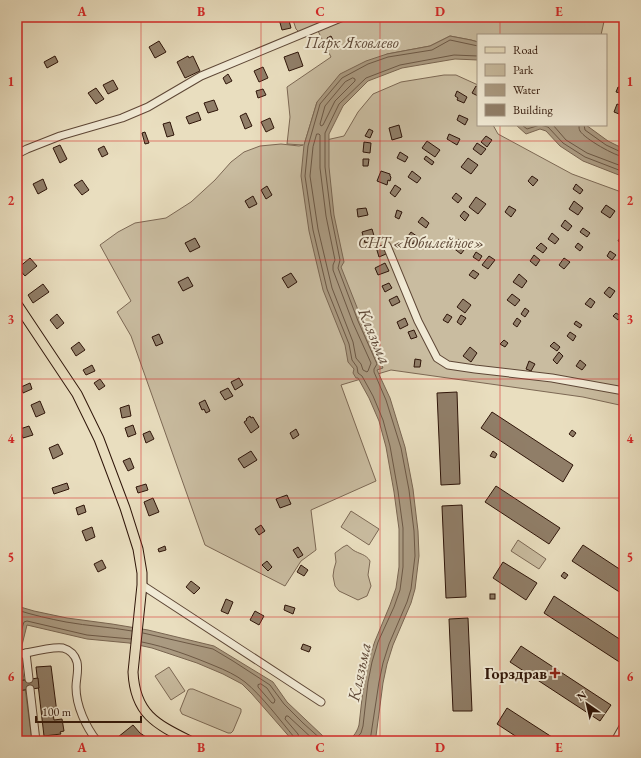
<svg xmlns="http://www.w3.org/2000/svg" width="641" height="758" font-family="'EB Garamond',serif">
	<rect width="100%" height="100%" fill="#e9debf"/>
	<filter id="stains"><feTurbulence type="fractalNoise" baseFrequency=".005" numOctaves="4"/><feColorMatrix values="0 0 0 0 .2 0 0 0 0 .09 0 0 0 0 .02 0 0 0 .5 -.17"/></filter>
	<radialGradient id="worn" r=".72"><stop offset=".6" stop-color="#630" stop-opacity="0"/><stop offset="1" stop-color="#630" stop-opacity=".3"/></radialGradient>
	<!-- green -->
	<g fill="#c9bca0" stroke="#7c6854">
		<polygon points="292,17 334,17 299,32 296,29"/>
		<polygon points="351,17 605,17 601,35 478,35 478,42 471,40 450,36 430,46 387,54 317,102 304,145 344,136 358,112 373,94 401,82 444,75 456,75 478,85 478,125 493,125 498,134 572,174 624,193 624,406 583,397 391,370 341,385 376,481 311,510 316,550 301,561 285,586 205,545 131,336 117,312 131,301 100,245 118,232 135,223 166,218 191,202 215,180 231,162 244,152 260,146 281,144 299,146 303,145 287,144 290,117 287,87 331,57 318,31"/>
		<polygon points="351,511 379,529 369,545 341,527"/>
		<polygon points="518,540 546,559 539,569 511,551"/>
		<path d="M 347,545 C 349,547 351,548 353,550 C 359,554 366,554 370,561 L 368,575 L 371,586 L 367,596 L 358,600 L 339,591 L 335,586 L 333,576 L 334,569 L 336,562 L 335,553 L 343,547 Z"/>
		<polygon points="169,667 185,691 171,700 155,676"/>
		<polygon points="190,689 193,689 239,708 241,709 241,712 233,731 231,733 228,733 182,714 180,710 188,690"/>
	</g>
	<!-- water -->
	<g fill="#aa9a81" stroke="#796551">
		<path d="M 450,36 L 471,40 L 478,42 L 478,60 L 455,59 L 402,68 L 368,81 L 343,106 L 329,134 L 329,167 L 334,215 L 344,262 L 341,267 L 362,320 L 383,368 L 377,370 L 390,398 L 405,447 L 413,489 L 418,531 L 419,556 L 415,589 L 411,603 L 393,645 L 387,664 L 383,683 L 376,736 L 374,741 L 293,741 L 252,694 L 242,684 L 223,674 L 197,663 L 152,648 L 129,643 L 87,639 L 27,625 L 22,645 L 22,665 L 32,741 L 21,741 L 17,705 L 17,606 L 34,611 L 67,618 L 112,624 L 148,630 L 214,646 L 273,682 L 287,702 L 324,737 C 340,744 354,743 359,725 L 364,681 L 368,661 L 375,641 L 390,605 L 396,588 L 399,567 L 399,529 L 394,492 L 386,447 L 379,421 L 369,398 L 358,378 L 356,378 L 353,373 L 354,369 L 348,362 L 345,345 L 323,290 L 309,231 L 301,176 L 304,145 L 317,102 L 340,74 L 366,61 L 387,54 L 430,46 Z"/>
		<polygon points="516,125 586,125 608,141 624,149 624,177 583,161 560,146 546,131 540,129 526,134"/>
	</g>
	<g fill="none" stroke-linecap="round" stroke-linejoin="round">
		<!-- shore -->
		<g stroke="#6c5845" stroke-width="1">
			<polygon points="353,78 355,79 355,81 335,101 323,125 321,126 320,124 325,106 345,82"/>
			<polyline points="522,125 527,129 540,125 548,127 563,143 585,157 624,172"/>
			<polyline points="553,125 566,140 587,153 624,167"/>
			<path d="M 579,125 C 579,128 579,129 580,131 C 585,139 615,156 624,157"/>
			<polyline points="584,125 585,130 606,145 621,152 624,152"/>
			<polygon points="317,134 319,134 320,135 320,168 326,216 335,260 333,265 333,270 353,323 371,363 368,371 367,372 363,370 361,364 356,358 353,342 332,288 318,229 310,176 313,147"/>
			<path d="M 17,610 C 33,615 50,619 66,622 C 88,626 110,627 132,631"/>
			<polyline points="143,633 213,649 233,661 270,685 284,704 303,723 323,741"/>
			<path d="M 142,642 C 167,647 191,656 215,666 C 225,670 236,675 245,682 C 262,696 280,720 294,737 L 295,741"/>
			<polyline points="18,650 18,644 23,625 24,622 27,621 87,635 131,639"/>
			<polygon points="261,684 267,688 275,700 274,703 272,703 258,687 258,685"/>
			<polyline points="300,741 298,734 285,719 286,716 288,716 315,741"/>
			<polyline points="354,741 361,733 363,726 368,682 372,662 378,642 394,607 400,590 403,567 403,528 398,491 390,446 383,420 373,396 362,376 358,373 357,367 352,360 349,344 327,289 313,230 305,176 308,146 320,104 342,78 368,64 388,57 432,50 450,40 478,46"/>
			<polyline points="370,741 379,682 383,663 389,644 407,602 411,589 415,556 414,531 409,490 401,448 386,400 374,372 374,369 377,364 358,321 338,268 340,260 331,215 325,167 325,133 339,104 366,78 400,65 454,55 478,56"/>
		</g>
	</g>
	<!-- building -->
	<g fill="#907e68" stroke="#2f1509">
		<polygon points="288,17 291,28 282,30 279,19"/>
		<polygon points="331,36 336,46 331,48 327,38"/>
		<polygon points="159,41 166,52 155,58 149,47"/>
		<polygon points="298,52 303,66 289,71 284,57"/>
		<polygon points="55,56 58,62 47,68 44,62"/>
		<polygon points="188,56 189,58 193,56 200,71 185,78 177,62"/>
		<polygon points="263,67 268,78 259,82 254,71"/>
		<polygon points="228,74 232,81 226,84 223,78"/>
		<polygon points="113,80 118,89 108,94 103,85"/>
		<polygon points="476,86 478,87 478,96 472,93"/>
		<polygon points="618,87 624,88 624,94 616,92"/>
		<polygon points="96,88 104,99 96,104 88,93"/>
		<polygon points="263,89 266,95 258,98 256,91"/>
		<polygon points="457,91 467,97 464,103 457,100 458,98 455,96"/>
		<polygon points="214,100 218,110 208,113 204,103"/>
		<polygon points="617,104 624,107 624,116 614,112"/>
		<polygon points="198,112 201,120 189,124 186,117"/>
		<polygon points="246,113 252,126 245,129 240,116"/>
		<polygon points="459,115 468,119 465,125 457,120"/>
		<polygon points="270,118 274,128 266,132 261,122"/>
		<polygon points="170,122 174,135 167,137 163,124"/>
		<polygon points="399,125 402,137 392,140 389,128"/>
		<polygon points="369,129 373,131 370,138 365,136"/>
		<polygon points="145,132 149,143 145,144 142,133"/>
		<polygon points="449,134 460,139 457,145 447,139"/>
		<polygon points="486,136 492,140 487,147 481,142"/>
		<polygon points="427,141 440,150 435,157 422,148"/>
		<polygon points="364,142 371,143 370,153 363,152"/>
		<polygon points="477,143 486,149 481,155 473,149"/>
		<polygon points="60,145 67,159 60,163 53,148"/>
		<polygon points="104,146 108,154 102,157 98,149"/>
		<polygon points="400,152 408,157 405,162 397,158"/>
		<polygon points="426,156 434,162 432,165 424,159"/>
		<polygon points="468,158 478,165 471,174 461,167"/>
		<polygon points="363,159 369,159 368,166 363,166"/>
		<polygon points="381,171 390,174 390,176 391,177 390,181 388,180 387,185 377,181"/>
		<polygon points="412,171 421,178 417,183 408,177"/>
		<polygon points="532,176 538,180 533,186 528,181"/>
		<polygon points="43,179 47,189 38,194 33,184"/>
		<polygon points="82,180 89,190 82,195 74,185"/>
		<polygon points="576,184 583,190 580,194 573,189"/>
		<polygon points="395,185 401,189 395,197 390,193"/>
		<polygon points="267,186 272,195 266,199 261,190"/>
		<polygon points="456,193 462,198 458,203 452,198"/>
		<polygon points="253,196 257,204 249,208 245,201"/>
		<polygon points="476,197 486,204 478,214 469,207"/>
		<polygon points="574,201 583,208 578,215 569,209"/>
		<polygon points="606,205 615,211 610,218 601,212"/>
		<polygon points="509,206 516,210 511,217 505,212"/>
		<polygon points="366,208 368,215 358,217 357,209"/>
		<polygon points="397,210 402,212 399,219 395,217"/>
		<polygon points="464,211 469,215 465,221 460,216"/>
		<polygon points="422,217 429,223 426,228 418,222"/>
		<polygon points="565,220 572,226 568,231 561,226"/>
		<polygon points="583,228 590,233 587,237 580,232"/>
		<polygon points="372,229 375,239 365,243 362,232"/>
		<polygon points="411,232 418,237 413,244 406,239"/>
		<polygon points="552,233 559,239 555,244 548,239"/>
		<polygon points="622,234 624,235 624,240 622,243 618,241"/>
		<polygon points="195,238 200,247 190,252 185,243"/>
		<polygon points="458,239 467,246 461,254 452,247"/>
		<polygon points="541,243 547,248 543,253 536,248"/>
		<polygon points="578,243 583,247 580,251 575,247"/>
		<polygon points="383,245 386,254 379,257 376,247"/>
		<polygon points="610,251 616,255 612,260 607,256"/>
		<polygon points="476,252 482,256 479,261 473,257"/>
		<polygon points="534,255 540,260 536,266 530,261"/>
		<polygon points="489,256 495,260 488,269 482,265"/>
		<polygon points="30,258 37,266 25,276 18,268"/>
		<polygon points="564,258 570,262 564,269 559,265"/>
		<polygon points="385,263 389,271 378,275 375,268"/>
		<polygon points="473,270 479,274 475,279 469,275"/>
		<polygon points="291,273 297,282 288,288 282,278"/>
		<polygon points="519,274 527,281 522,288 513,282"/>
		<polygon points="188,277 193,286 183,291 178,282"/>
		<polygon points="389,283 392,288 385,292 382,286"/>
		<polygon points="43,284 49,292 33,303 28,295"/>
		<polygon points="609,287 615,291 610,298 604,293"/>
		<polygon points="512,294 520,300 515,306 507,300"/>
		<polygon points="397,296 400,302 392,306 389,300"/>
		<polygon points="590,298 595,302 591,308 585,304"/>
		<polygon points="463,299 471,305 465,313 457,307"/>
		<polygon points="525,308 529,311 525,317 521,314"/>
		<polygon points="616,313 621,316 618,320 613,316"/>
		<polygon points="57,314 64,323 57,329 50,320"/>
		<polygon points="447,314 452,317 448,323 443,320"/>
		<polygon points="461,315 466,318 461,325 457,322"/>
		<polygon points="405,318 408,325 400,329 397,322"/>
		<polygon points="517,318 521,321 517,327 513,324"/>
		<polygon points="576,321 582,325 580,328 574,324"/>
		<polygon points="414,330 417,337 411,339 408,332"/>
		<polygon points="570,332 576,336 573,341 567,336"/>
		<polygon points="159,334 163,343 156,346 152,337"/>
		<polygon points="504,340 508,343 505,347 500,344"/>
		<polygon points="79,342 85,350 76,356 71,348"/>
		<polygon points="554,342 560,347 557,351 550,346"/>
		<polygon points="470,347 477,353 471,362 463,356"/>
		<polygon points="559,352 563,356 557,364 553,360"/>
		<polygon points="415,359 421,360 420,367 414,367"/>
		<polygon points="580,360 586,365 582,370 576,366"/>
		<polygon points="529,361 535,364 531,371 526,369"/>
		<polygon points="92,365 95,371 86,375 83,370"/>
		<polygon points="239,378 243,385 235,390 231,382"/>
		<polygon points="100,379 105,386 99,390 94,383"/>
		<polygon points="30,383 32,389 23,393 21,387"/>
		<polygon points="228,388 233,396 225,400 220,392"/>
		<polygon points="457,392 460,484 441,485 437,393"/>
		<polygon points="205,400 210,411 206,413 204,409 202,410 199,403"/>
		<polygon points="40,401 45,413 36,417 31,405"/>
		<polygon points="129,405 131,416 122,418 120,408"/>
		<polygon points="492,412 573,465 563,482 481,428"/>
		<polygon points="250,416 251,418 253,417 259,427 251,433 244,422 247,420 246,419"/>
		<polygon points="133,425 136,434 128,437 125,428"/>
		<polygon points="29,426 33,435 23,438 20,429"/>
		<polygon points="296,429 299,435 293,439 290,433"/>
		<polygon points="572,430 576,433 573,437 569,434"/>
		<polygon points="150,431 154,439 146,443 143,434"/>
		<polygon points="58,444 63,454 53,459 49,448"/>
		<polygon points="251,451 257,460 244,468 238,459"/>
		<polygon points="493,451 497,454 495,458 490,456"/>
		<polygon points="130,458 134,468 128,471 123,461"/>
		<polygon points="67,483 69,489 54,494 52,488"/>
		<polygon points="146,484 148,490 138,493 136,487"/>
		<polygon points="496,486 560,528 549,544 485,502"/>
		<polygon points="287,495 291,504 280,508 276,499"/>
		<polygon points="153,498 159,512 149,516 144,502"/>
		<polygon points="84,505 86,512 78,515 76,508"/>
		<polygon points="462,505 466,597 446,598 442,506"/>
		<polygon points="261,525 265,531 259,535 255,529"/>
		<polygon points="92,527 95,537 86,541 82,531"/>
		<polygon points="583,545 624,572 624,595 572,561"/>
		<polygon points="165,546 166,550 159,552 158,549"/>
		<polygon points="298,547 303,555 298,558 293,550"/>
		<polygon points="102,560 106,568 98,572 94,564"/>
		<polygon points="267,561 272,567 268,571 262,565"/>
		<polygon points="503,562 537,583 526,600 493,578"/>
		<polygon points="301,565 308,570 304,576 297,572"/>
		<polygon points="564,572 568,575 565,579 561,576"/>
		<polygon points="191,581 200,588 194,594 186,587"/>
		<rect x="490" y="594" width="5" height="5"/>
		<polygon points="554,596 624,642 624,665 544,613"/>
		<polygon points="226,599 233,602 228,614 221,611"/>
		<polygon points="285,605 295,608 293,614 284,610"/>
		<polygon points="255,611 264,616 259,625 250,620"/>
		<polygon points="468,618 472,711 453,711 449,619"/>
		<polygon points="303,644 311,647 309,652 301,649"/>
		<polygon points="521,646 611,705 600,721 510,662"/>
		<polygon points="51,666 57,713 53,714 54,720 62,719 64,731 60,732 61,734 44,736 36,667"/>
		<polygon points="38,678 39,688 17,691 17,681"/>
		<polygon points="507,708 555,739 558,741 523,741 497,724"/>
		<polygon points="133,725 140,733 152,741 121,741 118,737"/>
	</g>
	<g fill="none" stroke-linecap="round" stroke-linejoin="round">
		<!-- minor casing -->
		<g stroke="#5e4736" stroke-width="9">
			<g id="minor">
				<polyline points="17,154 27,149 60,136 122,118 148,107 201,76 343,17"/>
				<polyline points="387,246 418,321 437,358 448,365 475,369 552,378 624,391"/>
				<polyline points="142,585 321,702"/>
				<polyline points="26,653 29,679"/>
				<path d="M 17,655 C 28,653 52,646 63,648 C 70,650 75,655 77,662 C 79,670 76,679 76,687 C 76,706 86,727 97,741"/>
				<polyline points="30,689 36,741"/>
				<polyline points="615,741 624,725"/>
			</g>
		</g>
		<!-- major casing -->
		<g stroke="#2f1509" stroke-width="11">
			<path id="major" d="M 17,304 L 77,394 L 99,439 L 125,508 L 138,549 L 142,573 L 142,585 L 133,672 C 135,714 156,724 190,741"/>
		</g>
		<!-- minor -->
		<use href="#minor" stroke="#f1ead5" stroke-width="7"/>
		<!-- major -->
		<use href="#major" stroke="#e9debf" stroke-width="9"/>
	</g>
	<!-- grid -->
	<path fill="none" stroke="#d62828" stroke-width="1" stroke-opacity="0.55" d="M 141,17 L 141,741M 261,17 L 261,741M 380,17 L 380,741M 500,17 L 500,35M 500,125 L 500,741M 17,141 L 624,141M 17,260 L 624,260M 17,379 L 624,379M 17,498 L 624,498M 17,617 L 624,617"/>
	<!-- markers -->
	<path fill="#8f2418" stroke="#f1ead5" stroke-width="1.5" d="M553 667h4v4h4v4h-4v4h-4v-4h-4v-4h4z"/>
	<g text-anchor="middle" stroke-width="4" stroke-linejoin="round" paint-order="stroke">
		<!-- park labels -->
		<g font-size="16" font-style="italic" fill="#5d4736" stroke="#f1ead5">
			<text x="352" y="48">Парк Яковлево</text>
			<text x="421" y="248">СНТ «Юбилейное»</text>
		</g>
		<!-- poi labels -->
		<g font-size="16" font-weight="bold" fill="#2f1509" stroke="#f1ead5" text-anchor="end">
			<text x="547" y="679">Горздрав</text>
		</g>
		<!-- water labels -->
		<g font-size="17" font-style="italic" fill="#604a39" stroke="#f1ead5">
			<text transform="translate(375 336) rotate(67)" y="6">Клязьма</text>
			<text transform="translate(359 672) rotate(-78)" y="6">Клязьма</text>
		</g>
	</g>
	<!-- margin -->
	<rect width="641" height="758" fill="none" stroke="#e9debf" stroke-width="44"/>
	<!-- legend -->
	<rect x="477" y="34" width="130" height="92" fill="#f1ead5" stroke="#a39583"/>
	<rect x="485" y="47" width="20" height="6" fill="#e9debf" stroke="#a39583"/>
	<text x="513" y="54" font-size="12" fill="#2f1509">Road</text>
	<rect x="485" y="64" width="20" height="12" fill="#c9bca0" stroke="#a39583"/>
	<text x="513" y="74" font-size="12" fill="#2f1509">Park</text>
	<rect x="485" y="84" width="20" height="12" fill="#aa9a81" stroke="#a39583"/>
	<text x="513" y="94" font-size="12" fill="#2f1509">Water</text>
	<rect x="485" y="104" width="20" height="12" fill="#907e68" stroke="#a39583"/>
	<text x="513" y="114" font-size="12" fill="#2f1509">Building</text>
	<!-- north arrow -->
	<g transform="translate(587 704) rotate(326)" stroke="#f1ead5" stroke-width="3" paint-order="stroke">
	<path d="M0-3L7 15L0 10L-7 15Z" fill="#2f1509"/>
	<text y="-6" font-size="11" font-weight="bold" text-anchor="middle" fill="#2f1509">N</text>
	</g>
	<!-- scale -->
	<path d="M36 716v6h105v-6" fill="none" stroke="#2f1509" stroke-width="2"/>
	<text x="42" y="716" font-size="12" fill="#2f1509" stroke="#f1ead5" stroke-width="3" paint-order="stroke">100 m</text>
	<rect x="22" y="22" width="597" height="714" fill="none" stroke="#d62828" stroke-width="1.5"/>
	<g font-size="13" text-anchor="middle" font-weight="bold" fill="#d62828">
		<text x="82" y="16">A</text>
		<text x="201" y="16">B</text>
		<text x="320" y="16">C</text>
		<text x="440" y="16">D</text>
		<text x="559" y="16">E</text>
		<text x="11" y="86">1</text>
		<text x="630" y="86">1</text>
		<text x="11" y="205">2</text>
		<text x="630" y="205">2</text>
		<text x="11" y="324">3</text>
		<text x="630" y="324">3</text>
		<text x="11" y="443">4</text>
		<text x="630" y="443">4</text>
		<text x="11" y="562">5</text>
		<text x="630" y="562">5</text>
		<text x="11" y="681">6</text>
		<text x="630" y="681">6</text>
		<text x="82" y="752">A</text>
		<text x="201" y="752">B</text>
		<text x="320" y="752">C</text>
		<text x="440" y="752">D</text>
		<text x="559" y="752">E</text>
	</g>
	<rect width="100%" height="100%" filter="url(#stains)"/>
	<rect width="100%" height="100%" fill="url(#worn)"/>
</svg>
